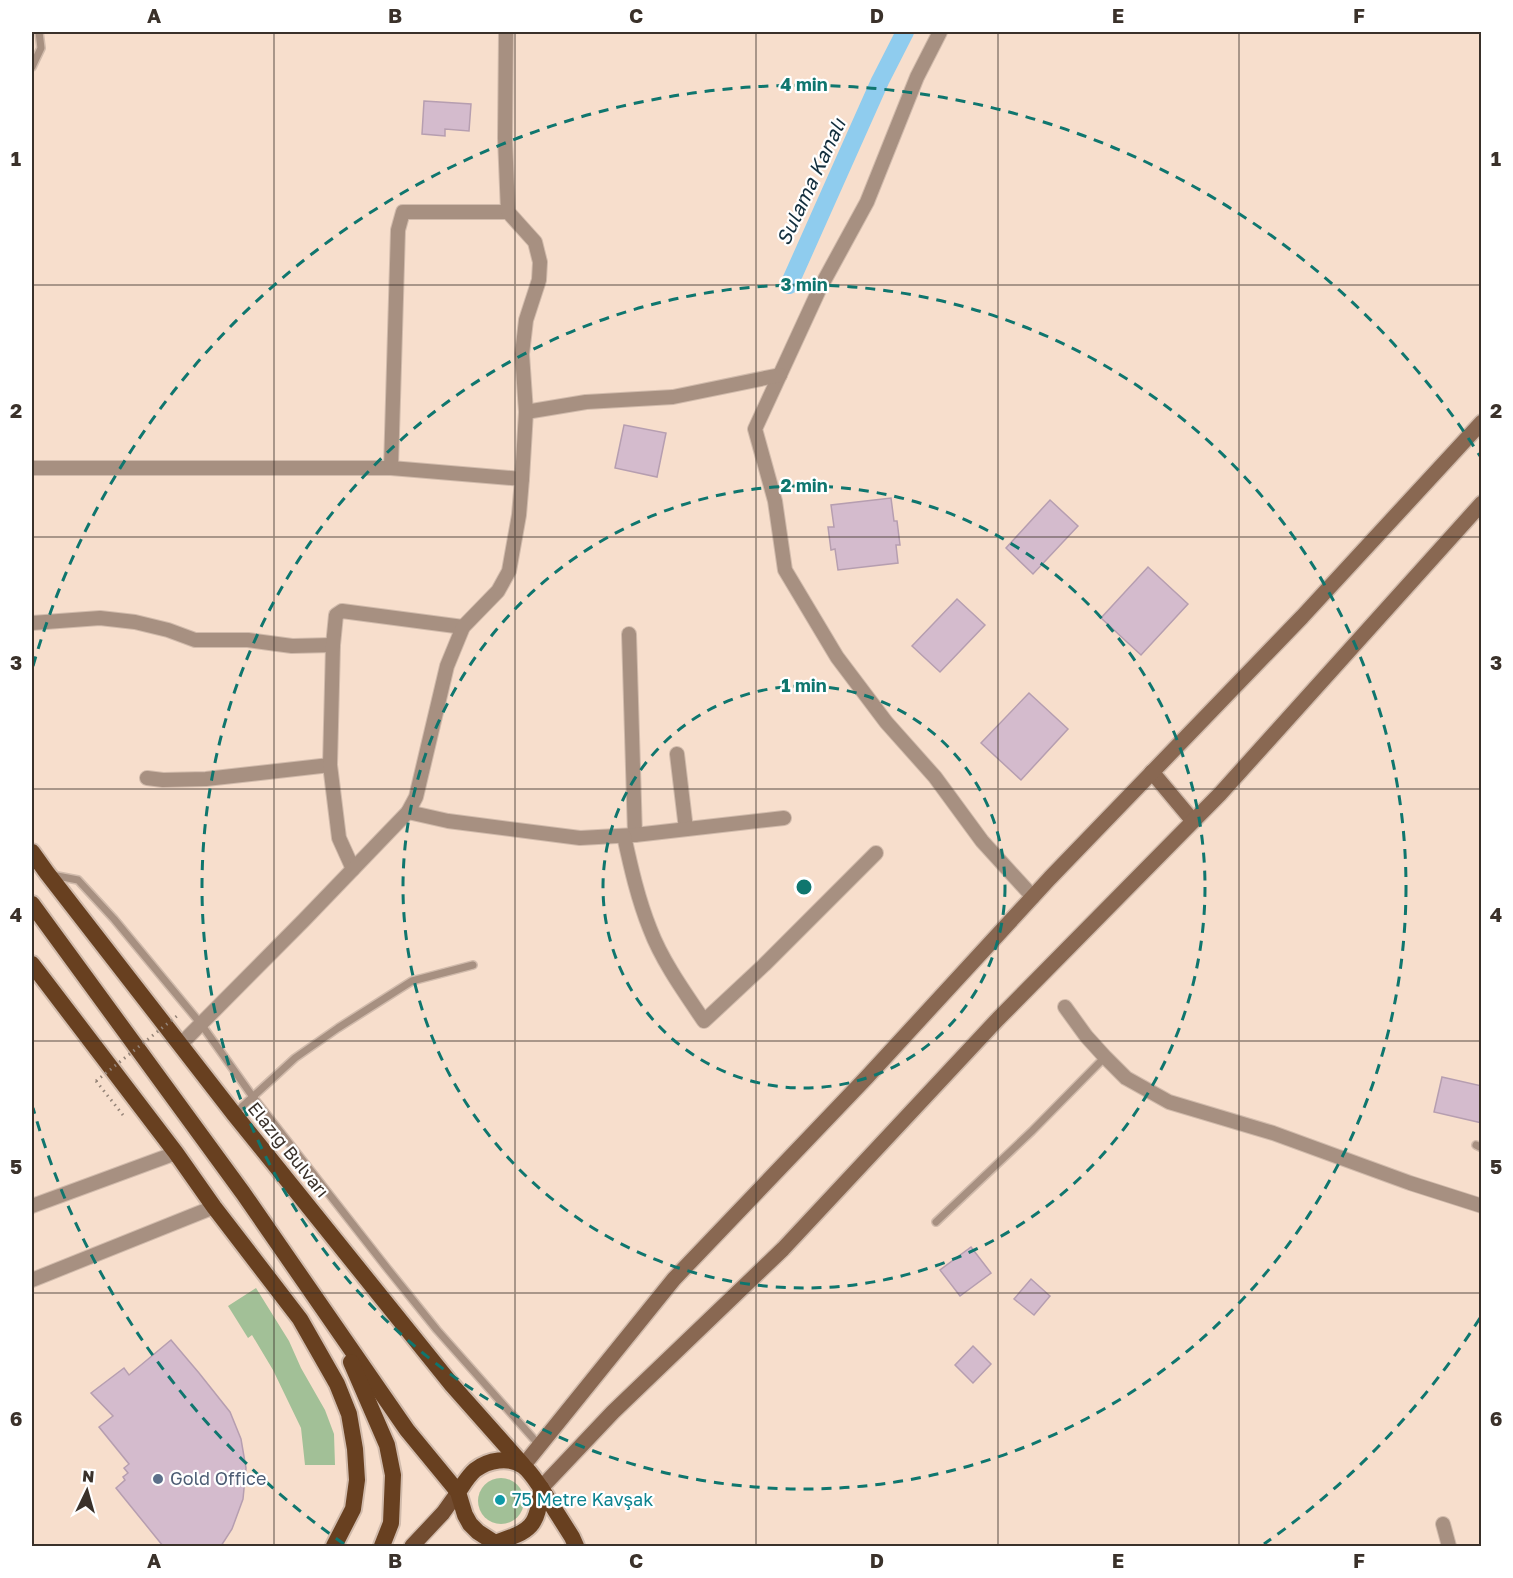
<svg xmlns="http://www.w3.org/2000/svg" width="1513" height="1578" font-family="'Golos Text',sans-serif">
	<rect width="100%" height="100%" fill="#f7decc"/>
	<!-- green -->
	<g fill="#a2c097">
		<polygon points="256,1288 289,1341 301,1368 325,1410 334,1434 335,1465 305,1465 301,1428 273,1370 252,1335 248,1338 228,1306"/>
		<circle cx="501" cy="1501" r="23"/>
	</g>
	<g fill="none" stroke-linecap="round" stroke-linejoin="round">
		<!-- canal -->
		<polyline stroke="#8fccee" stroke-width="18" points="789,285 880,81 905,32"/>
	</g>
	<!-- building -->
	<g fill="#d4bbcd" stroke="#b69eb0" stroke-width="1.5">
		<polygon points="424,101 471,104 469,131 445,129 445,136 422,134"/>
		<polygon points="624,425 666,433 657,477 615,468"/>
		<polygon points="891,498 894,521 897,521 900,545 896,545 898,563 838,570 835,549 831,550 828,527 834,527 831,505"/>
		<polygon points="1050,500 1078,526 1033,574 1006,548"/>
		<polygon points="1148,567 1188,604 1141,655 1101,618"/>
		<polygon points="957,599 985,625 940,672 912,646"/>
		<polygon points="1029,693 1068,729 1021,780 981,743"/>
		<polygon points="1442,1077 1482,1086 1482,1123 1434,1112"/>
		<polygon points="971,1247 991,1273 960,1296 940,1270"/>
		<polygon points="1031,1279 1050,1296 1034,1315 1014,1299"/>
		<polygon points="171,1340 199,1373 230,1412 241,1439 246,1468 243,1499 232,1529 221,1546 163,1546 116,1488 125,1480 123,1477 128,1473 124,1468 129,1464 99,1427 113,1416 91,1393 124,1368 129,1375"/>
		<polygon points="973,1346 991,1364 973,1383 955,1365"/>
	</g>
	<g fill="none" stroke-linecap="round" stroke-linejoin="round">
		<!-- service casing -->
		<g stroke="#d1bbac" stroke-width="10">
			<g id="service">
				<polyline points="32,67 41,48 39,32"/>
				<polyline points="52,875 78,880 114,919 201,1024 253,1097 387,1268 437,1330 540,1446"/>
				<polyline points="234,1114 295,1058 338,1028 412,981 473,965"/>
				<polyline points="1476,1145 1482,1148"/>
				<polyline points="936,1222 1032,1131 1105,1057"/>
			</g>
		</g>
		<!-- minor casing -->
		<g stroke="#d1bbac" stroke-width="16">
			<g id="minor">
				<polyline points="940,32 917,77 867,202 819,290 755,429 775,501 785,570 837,657 886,722 935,777 982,841 1033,897"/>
				<polyline points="526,412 586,402 673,397 780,375"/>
				<polyline points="32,468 391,468 522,479"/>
				<polyline points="391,468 398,230 403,212 508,212"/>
				<polyline points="32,623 100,618 135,622 168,630 195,640 248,640 292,646 333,645"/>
				<polyline points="629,634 635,835"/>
				<polyline points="677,754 686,829"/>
				<polyline points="147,778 163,780 206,779 330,765"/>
				<polyline points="408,812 448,821 580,838 635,835 784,818"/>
				<path d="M 624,836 C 631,868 638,899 650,929 C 662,961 685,993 704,1021 L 764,965 L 876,853"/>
				<polyline points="353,869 339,838 330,765 333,645 336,615 342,611 463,627"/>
				<polyline points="1065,1007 1086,1036 1105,1057 1126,1078 1169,1102 1273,1133 1410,1183 1482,1206"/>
				<polyline points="180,1045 304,920 408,812 416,797 447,666 463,627 498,591 509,571 519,515 522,479 526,412 522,354 526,320 539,280 540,262 535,242 508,212 505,138 506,32"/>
				<polyline points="32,1206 176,1153"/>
				<polyline points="32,1280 214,1207"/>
				<polyline points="1443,1524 1449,1546"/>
			</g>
		</g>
		<!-- secondary casing -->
		<g stroke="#d1bbac" stroke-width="18">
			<g id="secondary">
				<polyline points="1152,772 1193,821"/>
				<polyline points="523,1466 674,1279 867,1077 1050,878 1302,617 1482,422"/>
				<polyline points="541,1488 613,1412 783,1249 998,1019 1220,794 1482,503"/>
			</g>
		</g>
		<!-- primary casing -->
		<g stroke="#d1bbac" stroke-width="18">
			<polyline id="primary" points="412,1546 443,1513 458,1492"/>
		</g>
		<!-- trunk casing -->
		<g stroke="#d1bbac" stroke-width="20">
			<g id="trunk">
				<polyline points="32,852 47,873 234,1114 452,1385 523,1465"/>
				<path d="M 32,904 L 243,1193 L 407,1430 L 458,1492 L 465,1515 L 470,1524 L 478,1532 L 495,1543 C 531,1531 538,1527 541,1488 C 536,1481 530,1471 523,1466 C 509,1456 488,1460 475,1470 C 468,1476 463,1485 458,1492"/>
				<polyline points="32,964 176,1153 214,1207 300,1319 337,1384 349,1414 355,1449 357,1480 353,1509 334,1546"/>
				<polyline points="351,1362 387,1445 393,1475 391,1523 382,1546"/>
				<polyline points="541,1488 572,1537 576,1546"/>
			</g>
		</g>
		<!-- path -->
		<polyline stroke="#958478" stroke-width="3" stroke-dasharray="1.5 4.5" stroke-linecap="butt" points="96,1081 123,1115"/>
		<!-- service -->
		<use href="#service" stroke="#a79081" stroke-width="7"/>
		<!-- minor -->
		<use href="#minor" stroke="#a79081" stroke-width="14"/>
		<!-- secondary -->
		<use href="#secondary" stroke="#896852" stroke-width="15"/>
		<!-- primary -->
		<use href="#primary" stroke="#724c30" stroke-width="15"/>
		<!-- trunk -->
		<use href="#trunk" stroke="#684020" stroke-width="16"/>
		<!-- path-bridge -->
		<polyline stroke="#958478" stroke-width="3" stroke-dasharray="1.5 4.5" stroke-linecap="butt" points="96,1081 177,1016"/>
	</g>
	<!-- grid -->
	<path fill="none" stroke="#3a312a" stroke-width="1.5" stroke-opacity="0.55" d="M 274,32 L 274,1546M 515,32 L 515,1546M 756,32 L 756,1546M 998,32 L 998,1546M 1239,32 L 1239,1546M 32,285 L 1482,285M 32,537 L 1482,537M 32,789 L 1482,789M 32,1041 L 1482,1041M 32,1293 L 1482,1293"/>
	<!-- distance rings -->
	<g fill="none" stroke="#0f766e" stroke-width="3" stroke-dasharray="10 8">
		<circle cx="804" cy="887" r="201"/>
		<circle cx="804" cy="887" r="401"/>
		<circle cx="804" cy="887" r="602"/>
		<path d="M1480 1318A802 802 0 0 1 1264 1544M344 1544A802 802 0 0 1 33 1108M33 666A802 802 0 0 1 1480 456"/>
	</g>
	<!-- markers -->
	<circle fill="#5c6f8a" stroke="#fff" stroke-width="2" cx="158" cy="1479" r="6"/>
	<circle fill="#0f9aa8" stroke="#fff" stroke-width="2" cx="500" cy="1500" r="6"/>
	<g text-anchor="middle" stroke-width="4.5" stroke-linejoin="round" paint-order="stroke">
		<!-- street labels -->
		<g font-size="18" fill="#3a312a" stroke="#fff">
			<text transform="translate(288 1150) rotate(51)" y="6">Elazığ Bulvarı</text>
		</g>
		<!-- service labels -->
		<g font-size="18" fill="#4e5e75" stroke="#fff" text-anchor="start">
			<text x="170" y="1485">Gold Office</text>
		</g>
		<!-- culture labels -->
		<g font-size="18" fill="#0d838f" stroke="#fff" text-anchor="start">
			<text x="512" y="1506">75 Metre Kavşak</text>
		</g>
		<!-- water labels -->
		<g font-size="20" font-style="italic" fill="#122e3d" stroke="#fff">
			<text transform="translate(811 182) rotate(-65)" y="7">Sulama Kanalı</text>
		</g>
	</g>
	<circle cx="804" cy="887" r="9" fill="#0f766e" stroke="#fff" stroke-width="3"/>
	<g font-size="18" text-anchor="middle" font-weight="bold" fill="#0f766e" stroke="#fff" stroke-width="4.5" stroke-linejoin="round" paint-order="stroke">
		<text x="804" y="91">4 min</text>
		<text x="804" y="291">3 min</text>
		<text x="804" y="492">2 min</text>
		<text x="804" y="692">1 min</text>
	</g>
	<!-- border -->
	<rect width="1513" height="1578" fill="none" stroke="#ffffff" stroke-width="66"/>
	<!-- north arrow -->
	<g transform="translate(87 1491) rotate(5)" stroke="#ffffff" stroke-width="4.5" paint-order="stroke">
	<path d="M0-4.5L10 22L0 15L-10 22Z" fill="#3a312a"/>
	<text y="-9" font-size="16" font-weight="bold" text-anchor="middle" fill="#3a312a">N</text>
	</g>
	<rect x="33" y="33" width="1447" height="1512" fill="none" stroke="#3a312a" stroke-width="2"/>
	<g font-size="20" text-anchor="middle" font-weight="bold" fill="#3a312a">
		<text x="154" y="23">A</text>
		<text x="395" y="23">B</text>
		<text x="636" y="23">C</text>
		<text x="877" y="23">D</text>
		<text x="1118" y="23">E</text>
		<text x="1359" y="23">F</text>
		<text x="16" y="166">1</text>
		<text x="1496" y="166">1</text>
		<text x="16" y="418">2</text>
		<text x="1496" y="418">2</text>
		<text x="16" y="670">3</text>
		<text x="1496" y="670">3</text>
		<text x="16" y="922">4</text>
		<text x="1496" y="922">4</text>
		<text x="16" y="1174">5</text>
		<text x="1496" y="1174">5</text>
		<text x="16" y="1426">6</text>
		<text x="1496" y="1426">6</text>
		<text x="154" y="1568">A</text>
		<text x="395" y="1568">B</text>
		<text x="636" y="1568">C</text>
		<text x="877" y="1568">D</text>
		<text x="1118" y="1568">E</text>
		<text x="1359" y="1568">F</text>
	</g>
</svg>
